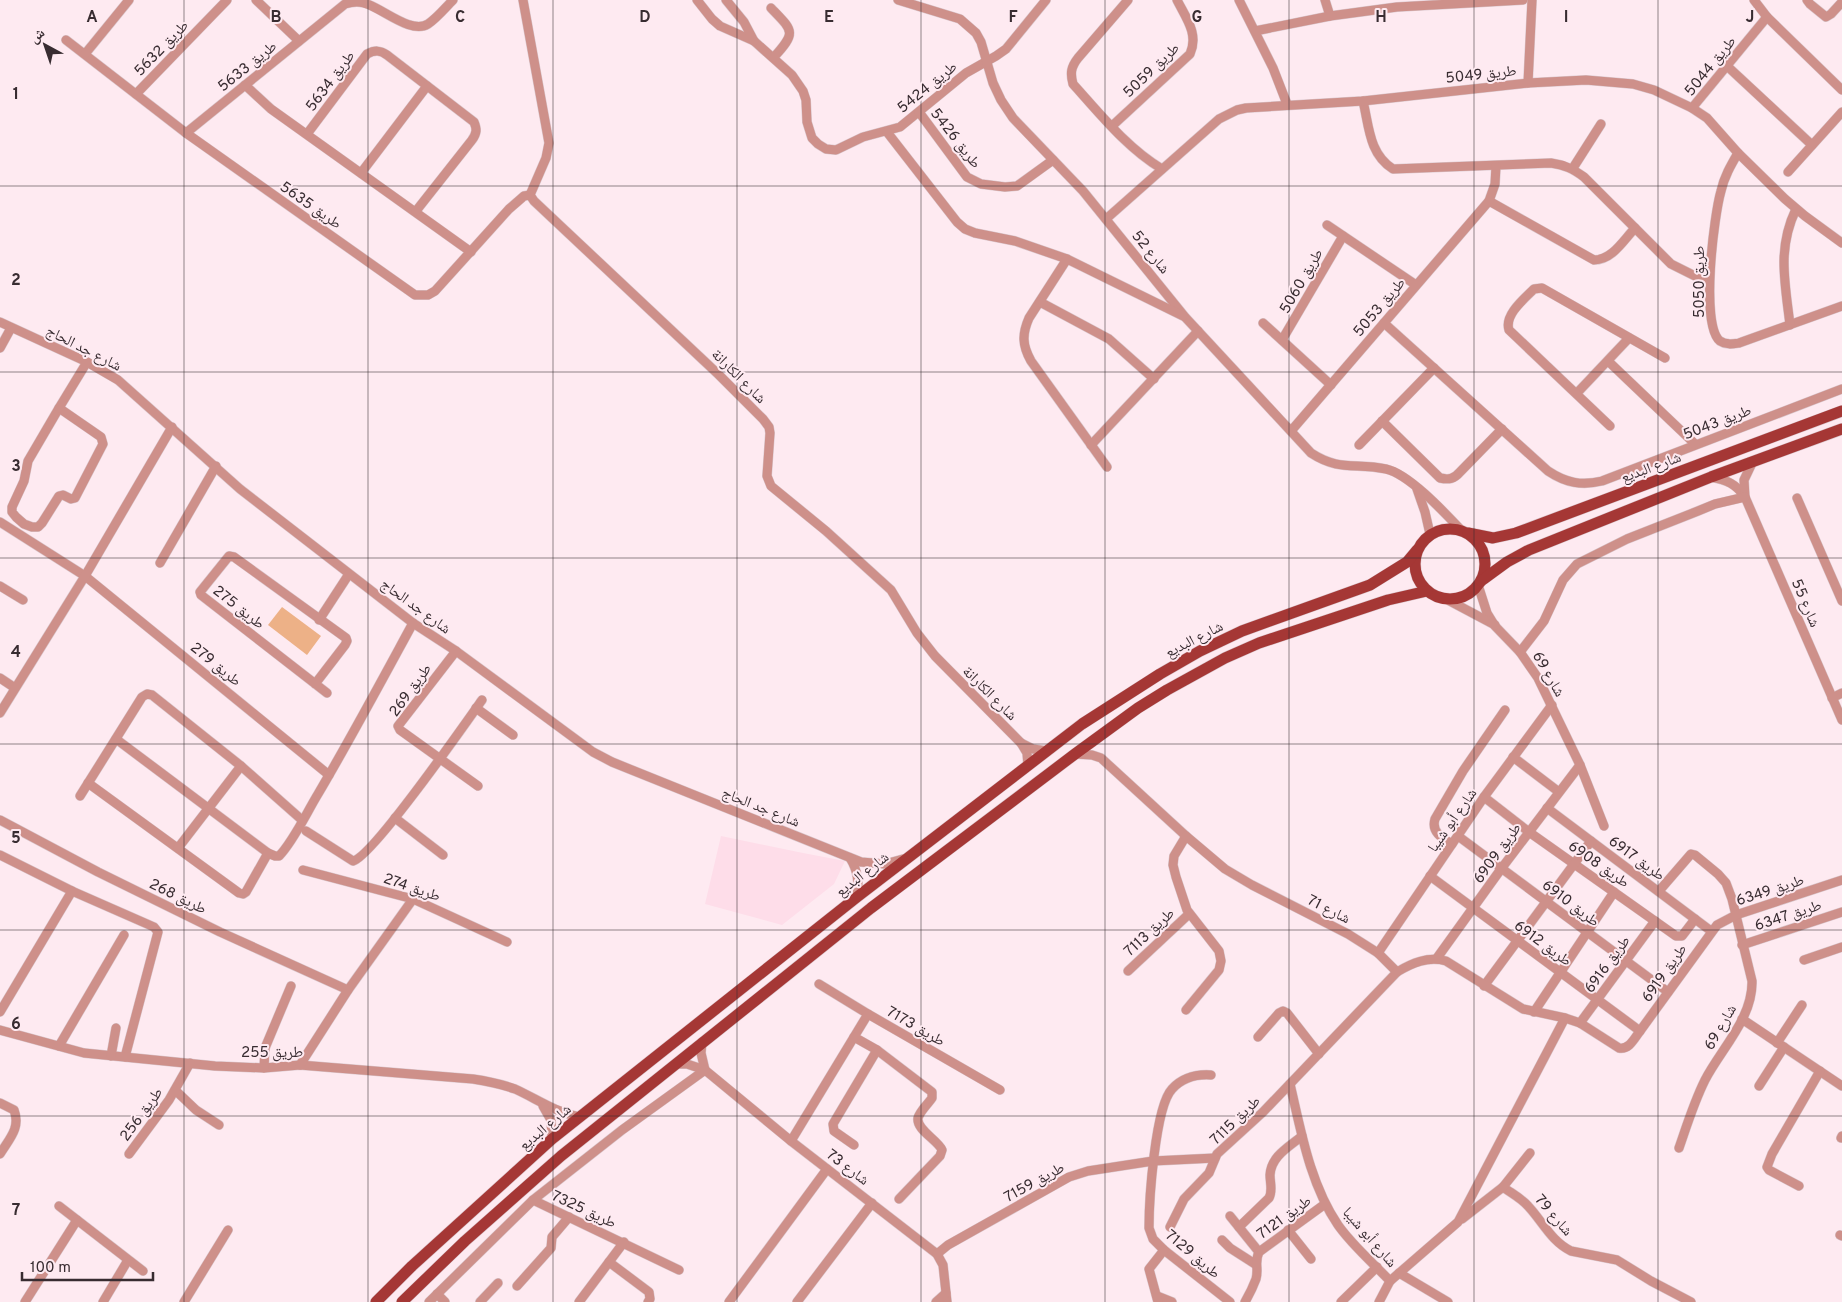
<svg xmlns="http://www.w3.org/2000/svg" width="1842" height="1302" font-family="Overpass,'Noto Naskh Arabic',sans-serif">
	<rect width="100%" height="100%" fill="#feeaf1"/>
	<!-- built -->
	<polygon fill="#fedde9" points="721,836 803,853 845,861 834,884 782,925 705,904"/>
	<!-- green -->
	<polygon fill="#edb187" points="282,607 321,636 307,655 268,625"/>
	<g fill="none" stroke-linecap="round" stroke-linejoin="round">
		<!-- minor casing -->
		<g stroke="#dac8ce" stroke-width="10">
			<g id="minor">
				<polyline points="256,0 299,41"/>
				<polyline points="523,0 549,143 546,158 530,195 534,201 718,374 763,419 769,427 770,433 767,476 771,486 826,531 891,590 917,633 935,656 1021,743 1027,753 1028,766"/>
				<polyline points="697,0 712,19 720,26 754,41 792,75 803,91 806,100 807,122 812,138 818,144 826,149 836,150 863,137 900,127 966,73 996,56 1006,49 1046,0"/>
				<polyline points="726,0 744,22 754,41"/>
				<path d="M 898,0 L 960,19 L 976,33 L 981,42 L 993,83 L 1001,100 L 1013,118 L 1083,191 L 1185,317 L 1311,453 C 1340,472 1356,462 1386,469 C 1409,474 1445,513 1461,530"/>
				<path d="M 1128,0 L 1078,58 C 1071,67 1070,73 1073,84 C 1100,114 1127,148 1162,169"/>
				<polyline points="1239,0 1273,68 1287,104"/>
				<polyline points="1325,0 1330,16"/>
				<polyline points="1754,0 1767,17 1842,90"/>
				<polyline points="1807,0 1810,4 1826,17 1831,14 1842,2"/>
				<path d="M 771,8 C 793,31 797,32 774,57"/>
				<polyline points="1255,31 1330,16 1397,7 1523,0"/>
				<polyline points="66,40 186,133 415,295 428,295 435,291 509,209 524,196 530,195"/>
				<polyline points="85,54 129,0"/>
				<polyline points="1727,66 1812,145"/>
				<polyline points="1528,83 1532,0"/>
				<polyline points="245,85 271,109 471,252"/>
				<polyline points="136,94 227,0"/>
				<path d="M 1363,101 C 1369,126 1369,154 1393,169 L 1551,163 C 1565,165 1573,169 1584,177 L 1671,264 L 1709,283"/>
				<polyline points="1692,108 1767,17"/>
				<polyline points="919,112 967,177 981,184 1005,187 1017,186 1053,160"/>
				<path d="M 1112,126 L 1190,54 C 1199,34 1186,18 1177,0"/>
				<polyline points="887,132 957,222 965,229 975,233 1015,241 1067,259 1183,316"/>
				<path d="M 186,133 L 345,4 C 351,2 358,1 364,3 C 381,7 411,35 428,24 C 437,18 445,8 453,0"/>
				<path d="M 307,134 L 367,54 C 375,50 380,50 387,55 L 474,122 C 477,129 477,133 472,140 L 416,211"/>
				<path d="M 1738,153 C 1731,165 1724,177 1721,191 C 1714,215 1700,325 1720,341 C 1726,345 1732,344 1739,343 L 1842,306"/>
				<polyline points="1573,168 1601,124"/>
				<polyline points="1788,172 1842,112"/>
				<polyline points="361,173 427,86"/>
				<path d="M 1489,201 L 1594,260 C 1612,260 1623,241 1635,228"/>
				<polyline points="1106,219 1219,119 1237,110 1246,108 1363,101 1528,83 1586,80 1633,84 1654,90 1692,108 1707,118 1738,153 1785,199 1805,216 1842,243"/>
				<polyline points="1327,225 1416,285"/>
				<path d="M 1067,259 L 1029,318 C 1022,334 1022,345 1031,361 L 1107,467"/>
				<polyline points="1040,302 1109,339 1154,379"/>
				<polyline points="0,322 87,362 118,380 240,489 413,623 456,651 593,752 612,762 861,862 885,864 903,859"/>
				<polyline points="1263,323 1331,385"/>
				<path d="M 1384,323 L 1548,471 C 1566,483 1582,486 1602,481 L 1842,389"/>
				<path d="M 1790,325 C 1785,282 1777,249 1796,209"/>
				<polyline points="1282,340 1343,236"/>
				<polyline points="0,348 11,328"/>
				<polyline points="1608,361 1695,444"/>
				<polyline points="1577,393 1629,338"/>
				<polygon points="59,408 101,437 103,444 75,498 71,499 63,495 59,496 42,523 38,527 32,527 24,524 16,517 12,512 12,507 24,481 28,461"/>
				<polyline points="59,408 87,362"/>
				<path d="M 1382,421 L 1440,478 C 1449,480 1454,479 1460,472 L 1502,429"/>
				<path d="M 1610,426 L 1509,330 C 1504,315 1524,299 1534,289 L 1542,288 L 1665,358"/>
				<polyline points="1291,431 1489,201 1495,184 1496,166"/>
				<polyline points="1091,445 1198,331"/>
				<polyline points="1359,445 1434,368"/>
				<path d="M 1711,477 C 1727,480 1736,484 1745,497 L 1842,720"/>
				<polyline points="1417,489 1425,512 1430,534"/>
				<polyline points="1745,497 1744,480 1753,461"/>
				<polyline points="1797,498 1842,601"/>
				<polyline points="0,522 85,576 329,775"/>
				<polyline points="160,563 216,466"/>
				<polyline points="1478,585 1487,613 1495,626 1520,652 1538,678 1580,765 1604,826"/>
				<polyline points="0,586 23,600"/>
				<polyline points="1446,599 1495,625"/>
				<polyline points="319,620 349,574"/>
				<polyline points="456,651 398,726 400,730 478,786"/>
				<polyline points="1520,652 1544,621 1563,580 1577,564 1627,539 1698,511 1715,504 1745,497"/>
				<polyline points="0,678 15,688"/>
				<polyline points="315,684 345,645 347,641 346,638 234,557 229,556 200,592 201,595 327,693"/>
				<polyline points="1832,698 1842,693"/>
				<polyline points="476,708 513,735"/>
				<polyline points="0,713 85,576 172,427"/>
				<path d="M 116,739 L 268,853 L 275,856 L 279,856 C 293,842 307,812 318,794 C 351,738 382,680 413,623"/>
				<polyline points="1021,743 1033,749 1047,751"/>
				<polyline points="1075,754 1092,755 1101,758 1186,836 1225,869 1252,885 1348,934 1378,953 1397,972"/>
				<polyline points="1513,757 1559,792"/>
				<polyline points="88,783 239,893 243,894 246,892 268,853"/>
				<polyline points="80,796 142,697 147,694 152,695 241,766 302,820"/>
				<polyline points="1484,797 1529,832 1676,936 1682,936 1695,919"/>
				<polyline points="1547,808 1711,931"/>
				<polyline points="395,818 443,855"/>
				<polyline points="0,820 98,872 220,932 348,990"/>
				<path d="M 306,831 L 353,861 C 372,857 465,724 482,700"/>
				<polyline points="1186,836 1174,856 1173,865 1176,877 1187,910 1219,951 1221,961 1219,970 1186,1010"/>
				<polyline points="1458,836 1668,992"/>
				<path d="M 1452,844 C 1442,838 1431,832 1435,819 L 1463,771 L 1505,710"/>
				<polyline points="178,848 241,766"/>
				<polyline points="0,855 72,891"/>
				<path d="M 850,858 C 858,871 859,882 857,897"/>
				<polyline points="303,870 413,899 507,942"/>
				<polyline points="1430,876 1640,1031"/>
				<path d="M 1659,891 L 1691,854 L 1695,855 L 1718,874 L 1726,883 L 1732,899 L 1752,981 C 1753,1018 1721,1049 1705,1080 C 1694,1102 1687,1125 1679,1148"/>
				<polyline points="1742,945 1842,912"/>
				<polyline points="1378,953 1484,797 1552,705"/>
				<polyline points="1437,958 1501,869 1580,765"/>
				<polyline points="1804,960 1842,947"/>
				<polyline points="1128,971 1189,914"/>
				<polyline points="819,984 868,1014 1000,1090"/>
				<polyline points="1484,986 1591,841"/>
				<polyline points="0,1012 72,891 154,927 158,932 125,1057"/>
				<polyline points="1534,1012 1614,892"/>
				<path d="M 868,1014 L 854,1037 L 877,1050 L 932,1092 L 932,1098 C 928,1104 920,1111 918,1118 C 916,1130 938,1140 942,1150 L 940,1156 L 899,1199"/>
				<polyline points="1742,1019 1842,1086"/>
				<polyline points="1580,1023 1655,921"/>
				<path d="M 0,1030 L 84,1053 L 215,1066 L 264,1068 L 300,1065 L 473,1079 C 487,1081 501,1084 515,1089 C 537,1099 555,1112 579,1117"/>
				<polyline points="1258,1037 1279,1013 1283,1011 1287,1013 1319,1054"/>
				<polyline points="702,1042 701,1053 705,1070"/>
				<polyline points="1777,1043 1802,1005"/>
				<polyline points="59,1046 124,935"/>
				<polyline points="111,1056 116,1028"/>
				<polyline points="675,1064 687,1064 705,1070 791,1141 937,1254 943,1265 947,1302"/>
				<polyline points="300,1065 348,990 413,899"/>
				<polyline points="264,1068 265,1048 291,986"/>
				<path d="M 1211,1075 C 1196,1074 1183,1077 1172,1089 C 1155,1107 1149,1201 1149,1228 L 1153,1239 L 1164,1250 L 1230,1302"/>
				<path d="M 1290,1084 C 1301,1131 1310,1184 1338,1225 C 1352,1245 1373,1263 1390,1281"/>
				<polyline points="1759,1086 1784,1047"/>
				<polyline points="175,1090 196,1110 219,1125"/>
				<path d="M 0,1103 L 14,1110 C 21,1128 9,1139 0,1154"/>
				<polyline points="543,1106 551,1120 552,1139"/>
				<polyline points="1841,1138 1842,1136"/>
				<polyline points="791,1141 854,1037"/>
				<polyline points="854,1145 834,1131 833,1124 877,1050"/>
				<polyline points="129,1154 169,1100 190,1063"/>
				<polyline points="1799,1186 1769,1170 1767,1167 1772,1154 1820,1071"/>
				<path d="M 1503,1187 C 1511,1193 1521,1198 1528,1206 C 1543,1222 1551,1241 1571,1251 L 1617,1260 L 1651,1281 L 1691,1302"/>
				<polyline points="533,1200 679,1270"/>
				<polyline points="59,1206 143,1271"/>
				<polyline points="1230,1216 1259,1252"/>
				<polyline points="1462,1219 1503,1187 1530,1153"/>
				<path d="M 1170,1227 L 1184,1199 L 1209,1173 L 1217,1154 L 1263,1112 L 1397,972 C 1412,963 1428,956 1446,961 L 1523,1009 L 1565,1018 L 1580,1023 L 1619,1048 C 1629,1050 1634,1039 1640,1031 L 1717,925 L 1736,915 L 1842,880"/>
				<path d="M 1239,1227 L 1269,1198 C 1273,1191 1270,1183 1270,1175 C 1271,1156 1289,1147 1302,1136"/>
				<polyline points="1288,1230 1311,1259"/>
				<polyline points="1840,1235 1842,1236"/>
				<polyline points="1222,1240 1230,1248 1255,1264"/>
				<polyline points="937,1254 948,1245 1069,1177 1088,1171 1153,1161 1215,1158"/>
				<polyline points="609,1262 649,1292 650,1299 648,1302"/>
				<polyline points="1399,1273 1448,1302"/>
				<polyline points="517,1286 551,1248 552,1237 569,1217"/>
				<polyline points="437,1294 445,1302"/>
				<polyline points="1157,1296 1172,1302"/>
				<polyline points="25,1302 77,1220"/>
				<polyline points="103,1302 128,1260"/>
				<polyline points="184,1302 228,1230"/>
				<polyline points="429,1302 533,1200 622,1130 705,1070"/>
				<polyline points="480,1302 498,1283"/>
				<polyline points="579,1302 624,1242"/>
				<polyline points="729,1302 827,1169"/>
				<polyline points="797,1302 872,1203"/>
				<polyline points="936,1302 946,1293"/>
				<polyline points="1158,1302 1149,1269 1164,1250"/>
				<path d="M 1245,1302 C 1249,1295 1253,1287 1256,1279 C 1259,1269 1254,1262 1259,1252 L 1325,1204"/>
				<polyline points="1341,1302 1377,1267"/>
				<polyline points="1379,1302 1390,1281 1458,1222 1565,1018"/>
			</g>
		</g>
		<!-- major casing -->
		<g stroke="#dac8ce" stroke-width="12">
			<g id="major">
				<circle cx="1450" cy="564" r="35"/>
				<polyline points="1468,533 1493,538 1516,533 1842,411"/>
				<polyline points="1481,581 1507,562 1529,550 1711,477 1842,429"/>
				<polyline points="376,1302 412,1266 552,1139 857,897 1082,724 1160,674 1200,651 1242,631 1370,585 1407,562 1417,550"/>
				<polyline points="402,1302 465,1241 561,1156 871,908 1075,754 1138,708 1167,690 1225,658 1259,643 1388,600 1427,591"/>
			</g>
		</g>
		<!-- minor -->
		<use href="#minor" stroke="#ce908a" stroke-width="9"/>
		<!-- major -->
		<use href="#major" stroke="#a53735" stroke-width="11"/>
	</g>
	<!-- grid -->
	<path fill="none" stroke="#382c31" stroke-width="1" stroke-opacity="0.55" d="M 184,0 L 184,1302M 368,0 L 368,1302M 553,0 L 553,1302M 737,0 L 737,1302M 921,0 L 921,1302M 1105,0 L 1105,1302M 1289,0 L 1289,1302M 1474,0 L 1474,1302M 1658,0 L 1658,1302M 0,186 L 1842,186M 0,372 L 1842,372M 0,558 L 1842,558M 0,744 L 1842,744M 0,930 L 1842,930M 0,1116 L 1842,1116"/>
	<g text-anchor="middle" stroke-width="4" stroke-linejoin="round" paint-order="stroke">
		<!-- street labels -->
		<g font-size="15" fill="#382c31" stroke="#feeaf1">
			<text transform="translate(161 48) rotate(-46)" y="5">طريق 5632</text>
			<text transform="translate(247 66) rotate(-39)" y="5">طريق 5633</text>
			<text transform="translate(1710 66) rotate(-51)" y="5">طريق 5044</text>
			<text transform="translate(1151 70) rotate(-44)" y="5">طريق 5059</text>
			<text transform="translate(1481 74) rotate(-6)" y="5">طريق 5049</text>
			<text transform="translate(330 81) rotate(-53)" y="5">طريق 5634</text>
			<text transform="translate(927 87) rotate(-39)" y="5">طريق 5424</text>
			<text transform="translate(956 138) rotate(52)" y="5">طريق 5426</text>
			<text transform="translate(311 205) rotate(35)" y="5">طريق 5635</text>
			<text transform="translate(1151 252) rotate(51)" y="5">شارع 52</text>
			<text transform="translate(1301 281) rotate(-60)" y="5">طريق 5060</text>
			<text transform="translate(1699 282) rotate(-90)" y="5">طريق 5050</text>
			<text transform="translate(1379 307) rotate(-50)" y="5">طريق 5053</text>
			<text transform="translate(84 348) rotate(27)" y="5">شارع جد الحاج</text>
			<text transform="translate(739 376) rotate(45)" y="5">شارع الكارانة</text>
			<text transform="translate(1717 422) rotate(-21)" y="5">طريق 5043</text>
			<text transform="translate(1651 467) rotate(-20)" y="5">شارع البديع</text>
			<text transform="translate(1806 603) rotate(67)" y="5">شارع 55</text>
			<text transform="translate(416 606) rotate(36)" y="5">شارع جد الحاج</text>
			<text transform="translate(239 607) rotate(38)" y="5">طريق 275</text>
			<text transform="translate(1194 639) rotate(-27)" y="5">شارع البديع</text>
			<text transform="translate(216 664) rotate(39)" y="5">طريق 279</text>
			<text transform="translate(1549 674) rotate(60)" y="5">شارع 69</text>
			<text transform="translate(410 690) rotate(-54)" y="5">طريق 269</text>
			<text transform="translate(990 693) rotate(45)" y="5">شارع الكارانة</text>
			<text transform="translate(761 807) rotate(22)" y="5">شارع جد الحاج</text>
			<text transform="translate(1452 820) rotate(-55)" y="5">شارع أبو شيبا</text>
			<text transform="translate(1497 853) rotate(-54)" y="5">طريق 6909</text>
			<text transform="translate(1637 858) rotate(36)" y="5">طريق 6917</text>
			<text transform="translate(1599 864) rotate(35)" y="5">طريق 6908</text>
			<text transform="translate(862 874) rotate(-38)" y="5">شارع البديع</text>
			<text transform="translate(412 887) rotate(19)" y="5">طريق 274</text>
			<text transform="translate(1770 890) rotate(-18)" y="5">طريق 6349</text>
			<text transform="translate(178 896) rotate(26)" y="5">طريق 268</text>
			<text transform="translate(1571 903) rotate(37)" y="5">طريق 6910</text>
			<text transform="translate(1329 909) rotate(27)" y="5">شارع 71</text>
			<text transform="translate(1788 915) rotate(-18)" y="5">طريق 6347</text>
			<text transform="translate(1149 932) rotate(-43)" y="5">طريق 7113</text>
			<text transform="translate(1543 943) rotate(36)" y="5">طريق 6912</text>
			<text transform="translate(1607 964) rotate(-54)" y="5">طريق 6916</text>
			<text transform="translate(1664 973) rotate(-55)" y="5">طريق 6919</text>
			<text transform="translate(916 1026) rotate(30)" y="5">طريق 7173</text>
			<text transform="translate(1720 1027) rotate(-60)" y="5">شارع 69</text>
			<text x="272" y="1057">طريق 255</text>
			<text transform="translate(141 1114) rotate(-54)" y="5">طريق 256</text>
			<text transform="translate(1235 1120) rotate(-44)" y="5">طريق 7115</text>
			<text transform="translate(545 1127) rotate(-40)" y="5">شارع البديع</text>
			<text transform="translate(848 1167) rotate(37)" y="5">شارع 73</text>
			<text transform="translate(1034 1182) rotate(-29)" y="5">طريق 7159</text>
			<text transform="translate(584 1209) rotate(25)" y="5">طريق 7325</text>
			<text transform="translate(1554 1215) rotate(49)" y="5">شارع 79</text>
			<text transform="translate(1284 1217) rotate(-36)" y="5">طريق 7121</text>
			<text transform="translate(1370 1237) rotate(49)" y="5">شارع أبو شيبا</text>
			<text transform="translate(1193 1254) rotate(40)" y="5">طريق 7129</text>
		</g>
	</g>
	<g font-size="16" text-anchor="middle" font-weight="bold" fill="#382c31" stroke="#feeaf1" stroke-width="4" stroke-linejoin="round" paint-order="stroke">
		<text x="92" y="22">A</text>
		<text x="276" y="22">B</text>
		<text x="460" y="22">C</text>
		<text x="645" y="22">D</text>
		<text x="829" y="22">E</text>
		<text x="1013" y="22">F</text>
		<text x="1197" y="22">G</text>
		<text x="1381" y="22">H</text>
		<text x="1566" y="22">I</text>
		<text x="1750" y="22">J</text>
		<text x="16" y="99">1</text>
		<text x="16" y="285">2</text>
		<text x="16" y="471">3</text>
		<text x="16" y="657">4</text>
		<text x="16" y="843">5</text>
		<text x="16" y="1029">6</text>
		<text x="16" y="1215">7</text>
	</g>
	<!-- north arrow -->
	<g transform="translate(45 45) rotate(320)" stroke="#feeaf1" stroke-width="4" paint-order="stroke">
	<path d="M0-4L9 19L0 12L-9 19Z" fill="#382c31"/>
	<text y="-8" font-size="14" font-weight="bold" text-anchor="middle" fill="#382c31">ش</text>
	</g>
	<!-- scale -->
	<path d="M22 1272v8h131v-8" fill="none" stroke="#382c31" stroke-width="2.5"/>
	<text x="30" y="1272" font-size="15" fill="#382c31" stroke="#feeaf1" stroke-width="4" paint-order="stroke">100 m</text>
</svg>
